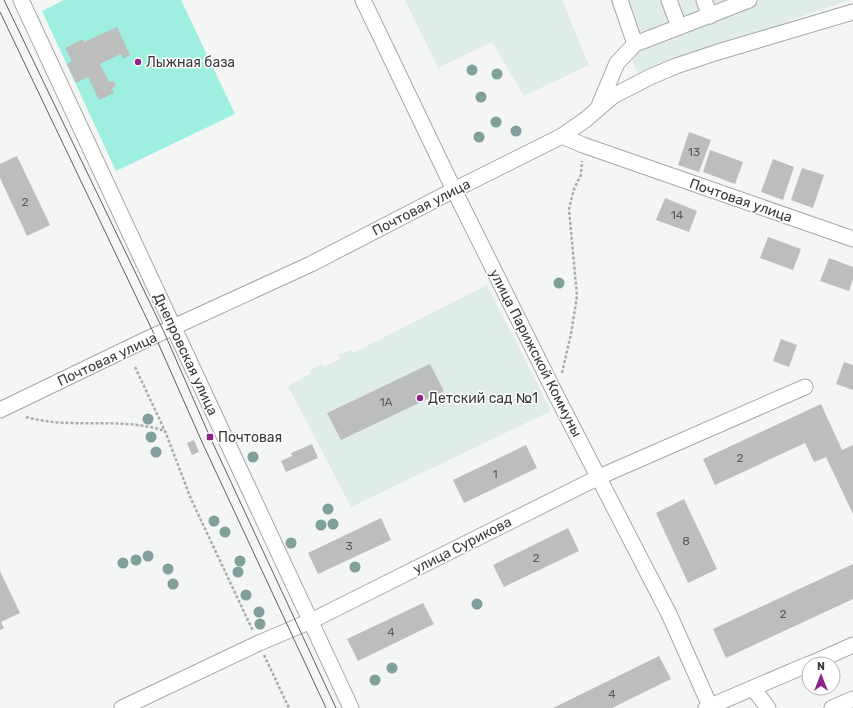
<svg xmlns="http://www.w3.org/2000/svg" width="853" height="708" font-family="Rubik,sans-serif">
	<rect width="100%" height="100%" fill="#f3f6f5"/>
	<!-- built -->
	<g fill="#e0ece9">
		<polygon points="405,0 562,0 589,65 524,96 492,42 438,68"/>
		<polygon points="610,0 850,0 637,73"/>
		<polygon points="487,285 551,411 351,507 288,386 311,373 310,370 322,364 324,367 340,359 338,355 351,350 353,353"/>
	</g>
	<!-- green -->
	<polygon fill="#9fefe0" points="64,0 181,0 235,114 116,171 42,11"/>
	<!-- building -->
	<g fill="#bbbebd">
		<polygon points="117,27 130,55 123,59 121,54 100,64 109,82 113,81 116,86 112,88 114,93 99,100 88,77 76,83 67,64 72,61 65,48 83,39 84,42"/>
		<polygon points="689,132 711,140 699,172 678,165"/>
		<polygon points="710,150 743,162 735,184 703,172"/>
		<polygon points="17,156 50,225 27,236 0,178 0,164"/>
		<polygon points="773,159 794,167 783,200 761,192"/>
		<polygon points="802,168 824,175 813,208 791,200"/>
		<polygon points="665,198 697,211 689,232 656,220"/>
		<polygon points="768,237 801,249 793,270 760,258"/>
		<polygon points="829,258 853,267 853,279 849,291 820,281"/>
		<polygon points="781,339 797,345 789,367 773,361"/>
		<polygon points="844,362 853,365 853,390 836,384"/>
		<polygon points="430,364 444,391 341,440 327,413"/>
		<polygon points="821,404 842,450 853,445 853,514 826,457 814,462 805,443 715,485 703,459"/>
		<polygon points="194,440 199,452 192,455 187,443"/>
		<polygon points="312,444 318,458 286,472 281,461 292,456 291,453"/>
		<polygon points="526,445 537,468 464,503 453,480"/>
		<polygon points="684,499 717,569 688,583 656,513"/>
		<polygon points="381,518 391,540 318,574 308,553"/>
		<polygon points="568,528 579,551 504,587 493,565"/>
		<polygon points="853,564 853,599 726,658 713,629"/>
		<polygon points="0,571 20,613 1,622 4,628 0,630"/>
		<polygon points="423,603 434,624 358,661 347,639"/>
		<polygon points="659,656 671,679 612,708 553,708"/>
	</g>
	<g fill="none" stroke-linecap="round" stroke-linejoin="round">
		<!-- minor casing -->
		<g stroke="#a4a7a7" stroke-width="17">
			<g id="minor">
				<polyline points="21,0 351,708"/>
				<polyline points="363,0 454,190 556,395 669,614 710,706"/>
				<polyline points="620,0 635,44"/>
				<polyline points="669,0 679,27"/>
				<polyline points="704,0 710,16"/>
				<polyline points="599,106 617,63 635,44 749,0"/>
				<polyline points="562,136 585,120 613,96 650,77 676,66 718,52 853,12"/>
				<polyline points="0,410 143,341 311,264 454,190 562,136 583,145 853,239"/>
				<polyline points="810,664 853,645"/>
				<polyline points="753,688 768,708"/>
				<polyline points="122,708 259,643 311,621 599,477 805,387"/>
				<polyline points="706,708 809,664"/>
				<polyline points="832,708 853,699"/>
			</g>
		</g>
		<!-- path -->
		<g stroke="#aaacab" stroke-width="2.5" stroke-dasharray="3 2" stroke-linecap="butt">
			<polyline points="135,367 165,431 191,499 253,631"/>
			<polyline points="562,373 571,334 577,296 569,209 574,189 581,175 582,161"/>
			<path d="M 26,417 C 71,430 120,416 165,431"/>
			<polyline points="264,655 289,708"/>
		</g>
		<!-- minor -->
		<use href="#minor" stroke="#fff" stroke-width="15"/>
		<!-- tram -->
		<g stroke="#5f6160" stroke-width="1">
			<polyline points="4,0 164,332 210,437 336,708"/>
			<polyline points="0,12 155,336 202,442 326,708"/>
		</g>
	</g>
	<!-- trees -->
	<g fill="#82a09b">
		<circle cx="472" cy="70" r="5.5"/>
		<circle cx="497" cy="74" r="5.5"/>
		<circle cx="481" cy="97" r="5.5"/>
		<circle cx="496" cy="122" r="5.5"/>
		<circle cx="516" cy="131" r="5.5"/>
		<circle cx="479" cy="137" r="5.5"/>
		<circle cx="559" cy="283" r="5.5"/>
		<circle cx="148" cy="419" r="5.5"/>
		<circle cx="151" cy="437" r="5.5"/>
		<circle cx="156" cy="452" r="5.5"/>
		<circle cx="253" cy="457" r="5.5"/>
		<circle cx="328" cy="509" r="5.5"/>
		<circle cx="214" cy="521" r="5.5"/>
		<circle cx="333" cy="524" r="5.5"/>
		<circle cx="321" cy="525" r="5.5"/>
		<circle cx="225" cy="532" r="5.5"/>
		<circle cx="291" cy="543" r="5.5"/>
		<circle cx="148" cy="556" r="5.5"/>
		<circle cx="136" cy="560" r="5.5"/>
		<circle cx="240" cy="561" r="5.5"/>
		<circle cx="123" cy="563" r="5.5"/>
		<circle cx="355" cy="567" r="5.5"/>
		<circle cx="168" cy="569" r="5.5"/>
		<circle cx="238" cy="572" r="5.5"/>
		<circle cx="173" cy="584" r="5.5"/>
		<circle cx="246" cy="595" r="5.5"/>
		<circle cx="477" cy="604" r="5.5"/>
		<circle cx="259" cy="612" r="5.5"/>
		<circle cx="260" cy="624" r="5.5"/>
		<circle cx="392" cy="668" r="5.5"/>
		<circle cx="375" cy="680" r="5.5"/>
	</g>
	<!-- markers -->
	<g fill="#8e2387" stroke="#fff" stroke-width="1.5">
		<circle cx="138" cy="62" r="4"/>
		<circle cx="420" cy="398" r="4"/>
		<rect x="206" y="433" width="8" height="8" rx="2"/>
	</g>
	<g text-anchor="middle" stroke-width="3" stroke-linejoin="round" paint-order="stroke">
		<!-- number labels -->
		<g font-size="12" fill="#5a5c5b">
			<text x="694" y="156">13</text>
			<text x="25" y="206">2</text>
			<text x="677" y="219">14</text>
			<text x="386" y="406">1А</text>
			<text x="740" y="462">2</text>
			<text x="495" y="478">1</text>
			<text x="686" y="545">8</text>
			<text x="349" y="550">3</text>
			<text x="536" y="562">2</text>
			<text x="783" y="618">2</text>
			<text x="391" y="636">4</text>
			<text x="612" y="698">4</text>
		</g>
		<!-- poi labels -->
		<g font-size="14" fill="#393b3a" stroke="#fff" text-anchor="start">
			<text x="146" y="67">Лыжная база</text>
			<text x="428" y="403">Детский сад №1</text>
			<text x="218" y="442">Почтовая</text>
		</g>
		<!-- street labels -->
		<g font-size="14" fill="#393b3a" stroke="#fff">
			<text transform="translate(741 200) rotate(19)" y="5">Почтовая улица</text>
			<text transform="translate(421 207) rotate(-27)" y="5">Почтовая улица</text>
			<text transform="translate(536 353) rotate(63)" y="5">улица Парижской Коммуны</text>
			<text transform="translate(186 354) rotate(65)" y="5">Днепровская улица</text>
			<text transform="translate(107 359) rotate(-25)" y="5">Почтовая улица</text>
			<text transform="translate(462 545) rotate(-27)" y="5">улица Сурикова</text>
		</g>
	</g>
	<!-- north arrow -->
	<g transform="translate(821 676)"><circle r="19" fill="#ffffff" stroke="#b0b1b0"/>
	<path d="M0-3L7 15L0 10L-7 15Z" fill="#8e2387"/>
	<text y="-6" font-size="11" font-weight="bold" text-anchor="middle" fill="#393b3a">N</text>
	</g>
</svg>
